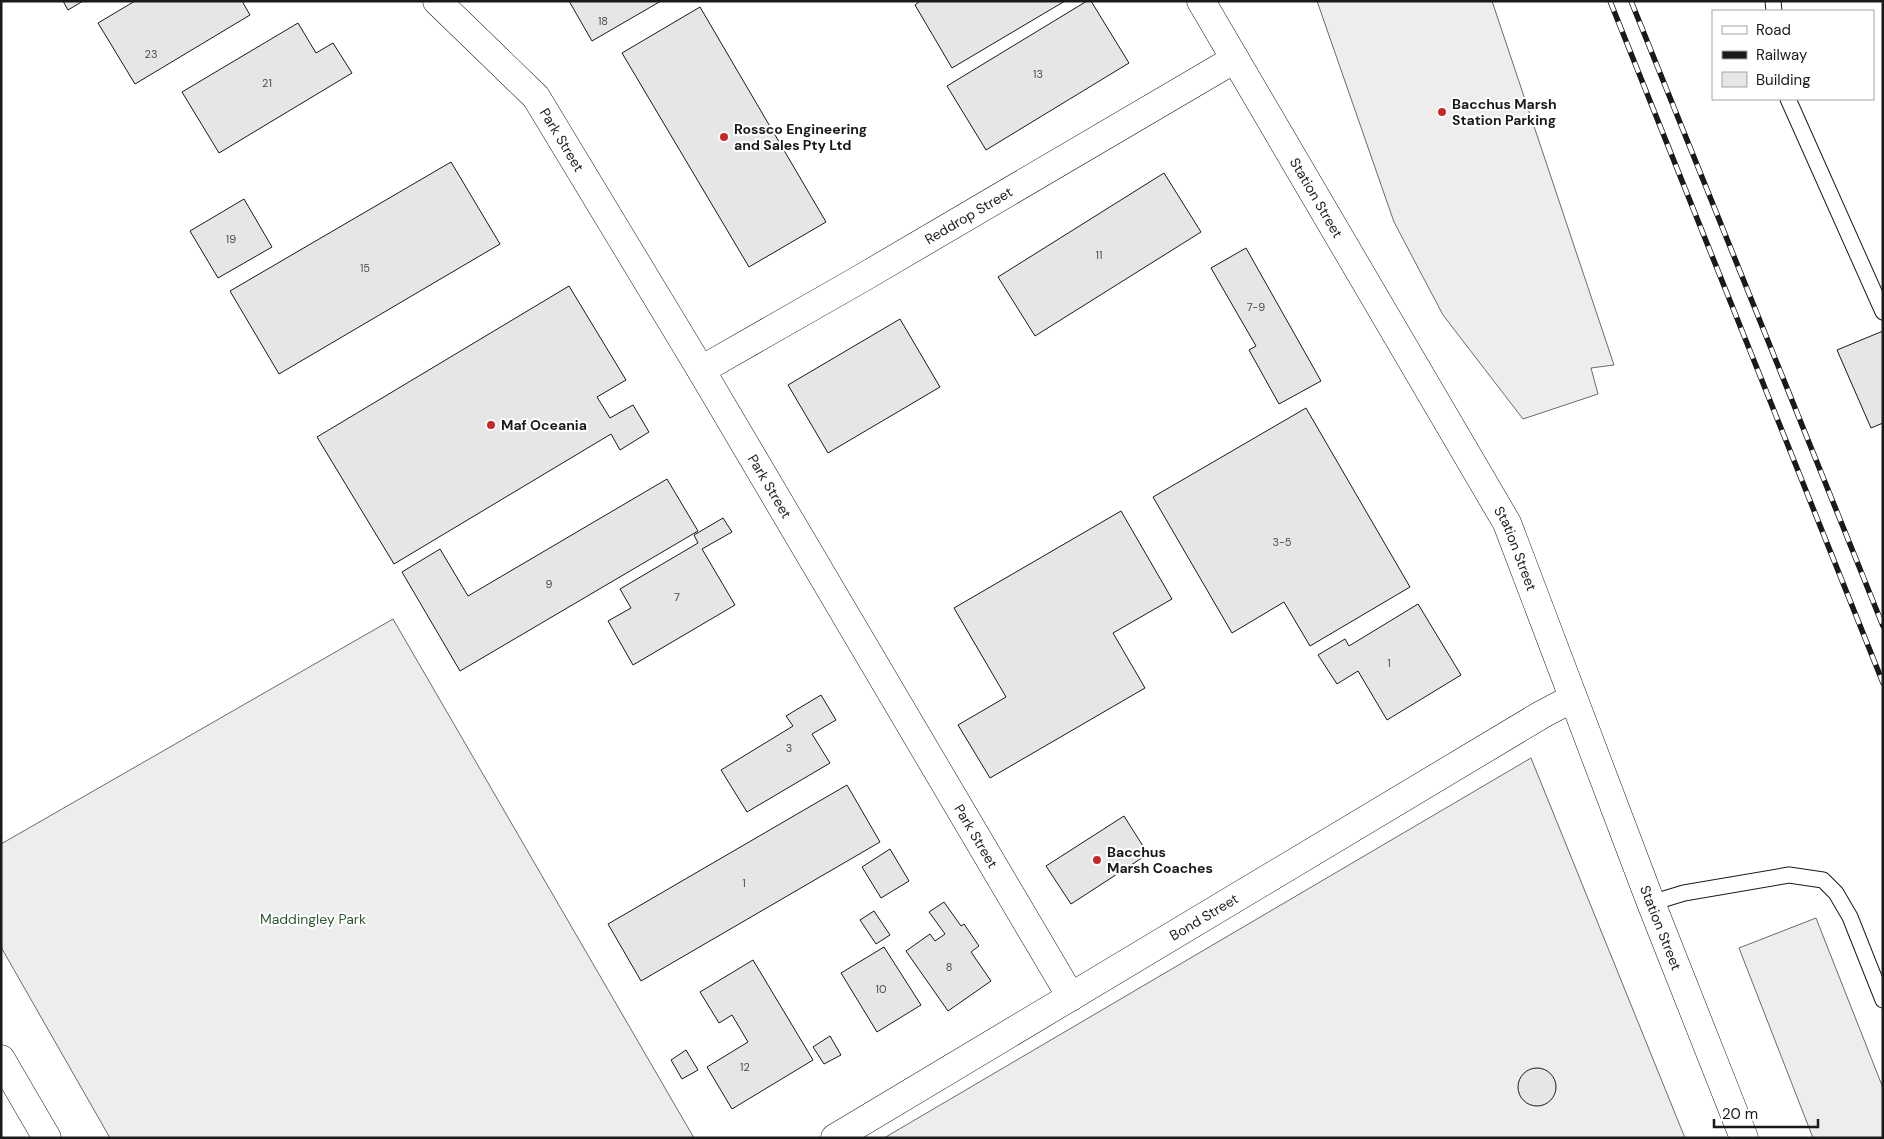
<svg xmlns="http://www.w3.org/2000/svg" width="1884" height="1139" font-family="'DM Sans',sans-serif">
	<rect width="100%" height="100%" fill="#fff"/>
	<!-- built -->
	<g fill="#ededed" stroke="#6a6a6a">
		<polygon points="1317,1 1492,1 1614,365 1591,368 1598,394 1523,419 1443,315 1394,222"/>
		<polygon points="393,619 694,1138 110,1138 1,947 1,844"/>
		<polygon points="1531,758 1685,1138 884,1138"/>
		<polygon points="1816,918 1883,1088 1883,1138 1813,1138 1739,948"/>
	</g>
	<!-- building -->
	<g fill="#e6e6e6" stroke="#1a1a1a">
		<polygon points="63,1 83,1 68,10"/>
		<polygon points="135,1 242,1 250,15 135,84 98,23"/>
		<polygon points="569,1 661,1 592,41"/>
		<polygon points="920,1 1065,1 952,68 915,5"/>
		<polygon points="1087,1 1091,1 1129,63 986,150 947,86"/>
		<polygon points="700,7 826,222 749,267 622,53"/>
		<polygon points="298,23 316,53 333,43 352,73 219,153 182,92"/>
		<polygon points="451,162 500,244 279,374 230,291"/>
		<polygon points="1164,173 1201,232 1035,336 998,277"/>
		<polygon points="244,199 272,247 218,278 190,231"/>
		<polygon points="1246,248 1321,381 1279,404 1249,350 1256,346 1211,268"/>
		<polygon points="569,286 626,380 597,397 610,418 633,405 649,432 620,450 611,434 394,564 317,437"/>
		<polygon points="900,319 940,387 828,453 788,385"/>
		<polygon points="1883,331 1883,423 1871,428 1837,350"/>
		<polygon points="1306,408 1410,587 1310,646 1284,602 1232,633 1153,497"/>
		<polygon points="667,479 698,531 460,671 402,572 440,549 468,596"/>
		<polygon points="1121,511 1172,599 1113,633 1145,688 990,778 958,725 1006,697 954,608"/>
		<polygon points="723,518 732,532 702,549 735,605 633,665 608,621 631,608 620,589 698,543 694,535"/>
		<polygon points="1418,604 1461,675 1387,720 1358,671 1337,684 1318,655 1345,639 1349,646"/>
		<polygon points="821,695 836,720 812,734 830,763 747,812 721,770 793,726 786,716"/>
		<polygon points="847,785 880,842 641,981 608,924"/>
		<polygon points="1124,816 1148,854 1071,904 1046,866"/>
		<polygon points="890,849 909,881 881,898 862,867"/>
		<polygon points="944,902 961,926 964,924 979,946 971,952 991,981 948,1011 906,951 930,934 935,941 945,934 929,912"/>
		<polygon points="874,911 890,935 876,944 860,920"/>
		<polygon points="884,947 921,1005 877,1032 841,973"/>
		<polygon points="753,960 813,1060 732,1109 707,1067 748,1042 732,1015 719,1023 700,992"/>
		<polygon points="830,1036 841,1055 824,1064 813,1047"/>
		<polygon points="686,1050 698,1070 682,1079 671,1060"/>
		<circle cx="1537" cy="1087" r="19"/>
	</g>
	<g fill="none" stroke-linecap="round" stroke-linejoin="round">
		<!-- lane casing -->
		<g stroke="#1a1a1a" stroke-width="17">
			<g id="lane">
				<polyline points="1773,1 1774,11"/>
				<polyline points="1788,99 1883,312"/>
				<polyline points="1651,903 1684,893 1789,875 1823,880 1836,893 1850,917 1883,1000"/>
			</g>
		</g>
		<!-- street casing -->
		<g stroke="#1a1a1a" stroke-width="29">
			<g id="street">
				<path id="s1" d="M 437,1 L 536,97 L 701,370 L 1071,997"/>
				<path id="s2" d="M 1201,1 L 1507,523 L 1651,903 L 1744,1138"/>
				<path id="s3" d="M 701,370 L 862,278 L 1235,59"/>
				<polyline points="1,1059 47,1138"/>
				<path id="s4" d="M 835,1138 L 1541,715 L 1573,698"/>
			</g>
		</g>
		<!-- lane -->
		<use href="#lane" stroke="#fff" stroke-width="15"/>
		<!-- street -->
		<use href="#street" stroke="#fff" stroke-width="28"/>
		<!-- rail casing -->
		<g stroke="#1a1a1a" stroke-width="5.5">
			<g id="rail">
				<polyline points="1610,1 1883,683"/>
				<polyline points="1631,1 1883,626"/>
			</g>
		</g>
		<!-- rail -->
		<use href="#rail" stroke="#fff" stroke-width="4" stroke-dasharray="11" stroke-linecap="butt"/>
	</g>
	<!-- markers -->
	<g fill="#c62828" stroke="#fff" stroke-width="2">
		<circle cx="1442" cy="112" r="5"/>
		<circle cx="724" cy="137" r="5"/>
		<circle cx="491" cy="425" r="5"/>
		<circle cx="1097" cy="860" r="5"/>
	</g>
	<g text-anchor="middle" stroke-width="4" stroke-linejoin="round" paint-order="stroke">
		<!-- number labels -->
		<g font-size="11" fill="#4d4d4d">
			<text x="603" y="25">18</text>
			<text x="151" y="58">23</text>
			<text x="1038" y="78">13</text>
			<text x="267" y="87">21</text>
			<text x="231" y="243">19</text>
			<text x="1099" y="259">11</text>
			<text x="365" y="272">15</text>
			<text x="1256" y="311">7-9</text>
			<text x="1282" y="546">3-5</text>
			<text x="549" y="588">9</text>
			<text x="677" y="601">7</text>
			<text x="1389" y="667">1</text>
			<text x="789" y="752">3</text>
			<text x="744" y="887">1</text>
			<text x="949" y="971">8</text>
			<text x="881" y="993">10</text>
			<text x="745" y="1071">12</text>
		</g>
		<!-- poi labels -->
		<g font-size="14" font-weight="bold" fill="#1a1a1a" stroke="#fff" text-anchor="start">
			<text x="1452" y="109">Bacchus Marsh<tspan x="1452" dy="16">Station Parking</tspan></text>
			<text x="734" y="134">Rossco Engineering<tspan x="734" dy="16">and Sales Pty Ltd</tspan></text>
			<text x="501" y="430">Maf Oceania</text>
			<text x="1107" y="857">Bacchus<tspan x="1107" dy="16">Marsh Coaches</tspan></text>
		</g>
		<!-- street labels -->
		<g font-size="14" fill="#1a1a1a" stroke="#fff">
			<text dy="5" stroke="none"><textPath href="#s1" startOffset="188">Park Street</textPath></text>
			<text dy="5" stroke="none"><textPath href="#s2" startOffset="228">Station Street</textPath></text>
			<text dy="5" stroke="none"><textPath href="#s3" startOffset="309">Reddrop Street</textPath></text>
			<text dy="5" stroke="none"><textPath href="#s1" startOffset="592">Park Street</textPath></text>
			<text dy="5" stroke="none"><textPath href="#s2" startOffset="632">Station Street</textPath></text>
			<text dy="5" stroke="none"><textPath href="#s1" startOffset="998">Park Street</textPath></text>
			<text dy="5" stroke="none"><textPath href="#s4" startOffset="430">Bond Street</textPath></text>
			<text dy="5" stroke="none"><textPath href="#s2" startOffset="1038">Station Street</textPath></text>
		</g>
		<!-- park labels -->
		<g font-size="14" fill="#2b5a34" stroke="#fff">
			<text x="313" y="924">Maddingley Park</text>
		</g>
	</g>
	<!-- border -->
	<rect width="1884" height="1139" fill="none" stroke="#1a1a1a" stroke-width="5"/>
	<!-- legend -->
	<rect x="1712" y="10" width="162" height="90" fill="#ffffff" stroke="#a3a3a3"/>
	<rect x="1722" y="26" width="25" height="8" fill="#ffffff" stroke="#a3a3a3"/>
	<text x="1756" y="35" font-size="15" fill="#1a1a1a">Road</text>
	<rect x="1722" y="51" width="25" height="8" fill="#1a1a1a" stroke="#a3a3a3"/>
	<text x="1756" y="60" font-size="15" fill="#1a1a1a">Railway</text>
	<rect x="1722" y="72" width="25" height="15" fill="#e6e6e6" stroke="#a3a3a3"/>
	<text x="1756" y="85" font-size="15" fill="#1a1a1a">Building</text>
	<!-- scale -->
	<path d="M1714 1119v8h104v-8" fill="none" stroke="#1a1a1a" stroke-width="2.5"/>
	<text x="1722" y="1119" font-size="15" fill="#1a1a1a" stroke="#ffffff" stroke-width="4" paint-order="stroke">20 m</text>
</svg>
